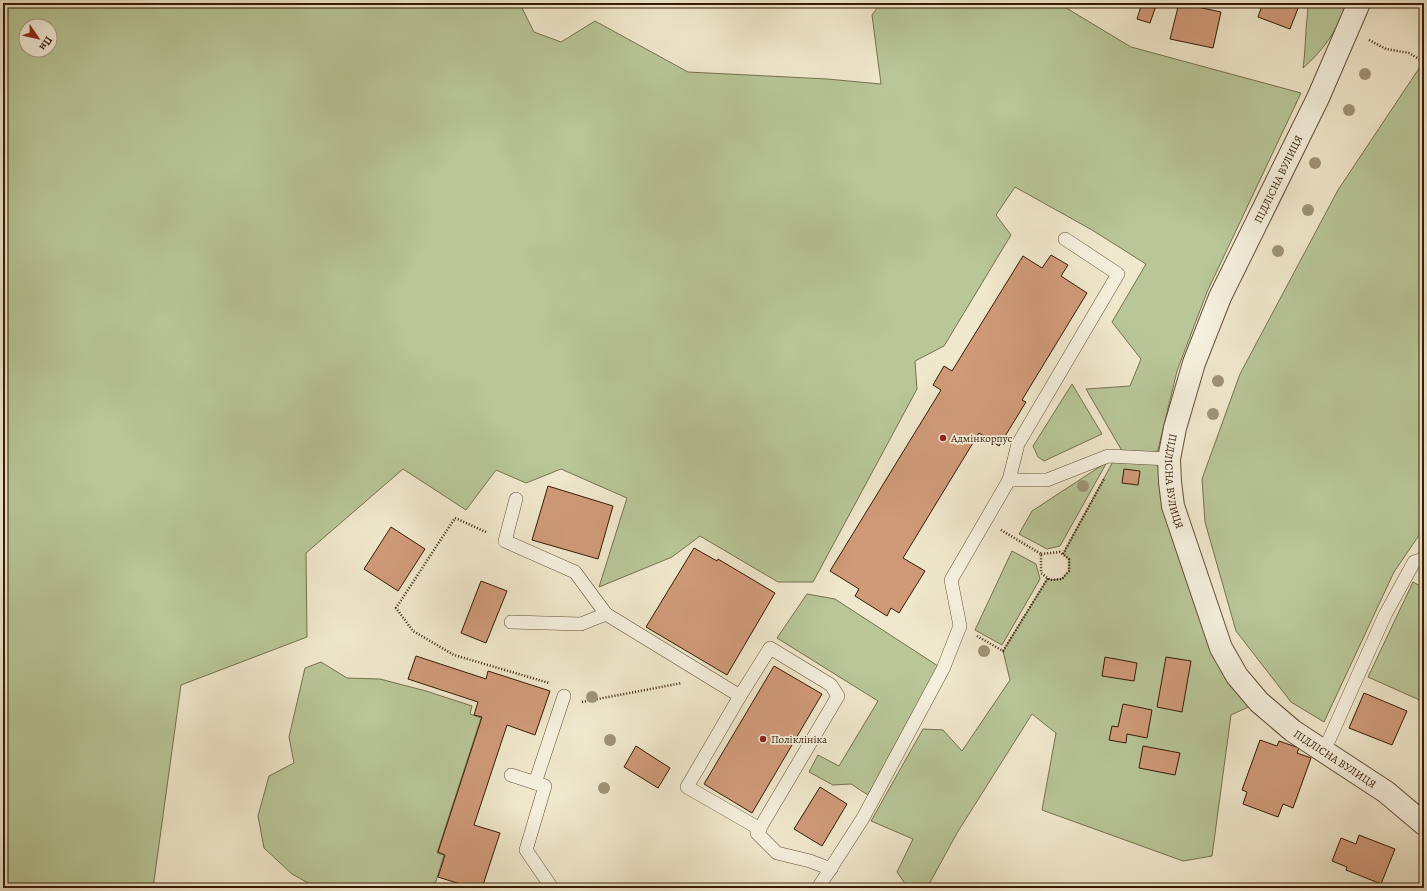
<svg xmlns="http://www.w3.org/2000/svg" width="1427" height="891" font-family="Alegreya,serif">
	<rect width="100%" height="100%" fill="#f0e8cc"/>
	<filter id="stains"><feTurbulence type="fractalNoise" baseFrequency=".005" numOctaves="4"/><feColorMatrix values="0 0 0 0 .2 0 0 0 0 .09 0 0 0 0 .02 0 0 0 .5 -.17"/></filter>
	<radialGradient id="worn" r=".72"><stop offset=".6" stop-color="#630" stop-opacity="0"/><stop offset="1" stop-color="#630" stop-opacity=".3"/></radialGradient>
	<!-- green -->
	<g fill="#b8c698" stroke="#77704e" fill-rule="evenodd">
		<path d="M 3,3 L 513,3 L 521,6 L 534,32 L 561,42 L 595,21 L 688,72 L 827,79 L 881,84 L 872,15 L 881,3 L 1058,3 L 1131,47 L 1301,93 L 1207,292 L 1177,371 L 1158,450 L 1150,456 L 1159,463 L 1221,648 L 1259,702 L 1231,715 L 1212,856 L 1183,861 L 1042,810 L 1056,733 L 1032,714 L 957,833 L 927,888 L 908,888 L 897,872 L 913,839 L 871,821 L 923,729 L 943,730 L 962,751 L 1010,680 L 1003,651 L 1048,578 L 1050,580 L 1062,579 L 1069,571 L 1069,559 L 1063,554 L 1116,456 L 1125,456 L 1086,389 L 1130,386 L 1141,359 L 1112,322 L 1146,264 L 1092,230 L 1015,187 L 996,215 L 1011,235 L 944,346 L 915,361 L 917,389 L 813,582 L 778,582 L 700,536 L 672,557 L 599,587 L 627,498 L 561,469 L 526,483 L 496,470 L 466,510 L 403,469 L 306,553 L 307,637 L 181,685 L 153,888 L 3,888 ZM 26,26 L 50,26 L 50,50 L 26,50 Z"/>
		<path d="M 1307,3 L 1347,4 C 1338,29 1323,51 1303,68 C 1305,55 1305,44 1306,31 C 1306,21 1309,13 1307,3 Z"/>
		<polygon points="1422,64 1424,66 1424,528 1394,572 1324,722 1291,702 1236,631 1205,522 1202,479 1240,374 1338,190"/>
		<polygon points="1072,384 1102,434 1044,461 1038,457 1033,446"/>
		<polygon points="1107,462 1060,546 1047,549 1019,534 1032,511"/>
		<polygon points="1012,551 1036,564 1040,579 1002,645 975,630"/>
		<polygon points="1413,582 1424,588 1424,702 1368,677"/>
		<polygon points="807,594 835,599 938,666 868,795 851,784 833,785 809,772 818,755 839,766 878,701 777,638"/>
		<polygon points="321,662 347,678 380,679 426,691 472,706 470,714 481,718 437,853 444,855 434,888 317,888 292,874 264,848 258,816 269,776 294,763 289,737 305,668"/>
	</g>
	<!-- building -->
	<g fill="#d09a79" stroke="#361b04">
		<polygon points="1142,3 1157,3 1150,23 1137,19"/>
		<polygon points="1179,3 1221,12 1213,48 1170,39"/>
		<polygon points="1263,3 1300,3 1290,29 1258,17"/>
		<polygon points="1051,255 1068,265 1061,276 1087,293 1022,400 1026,402 999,446 979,433 903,558 925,571 899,613 891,608 887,616 855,596 859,589 830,571 941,390 933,385 944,366 952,371 1023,256 1042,268"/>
		<polygon points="1124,469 1140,471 1138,485 1122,483"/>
		<polygon points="548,486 613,506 598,559 532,540"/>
		<polygon points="391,527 425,549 398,591 364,569"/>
		<polygon points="694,548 717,561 718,559 775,593 727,675 646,627"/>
		<polygon points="481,581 507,591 486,643 461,633"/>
		<polygon points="416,656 486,679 488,671 550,691 535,735 507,725 474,825 500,833 482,888 473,888 438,877 445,855 438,852 482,717 474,715 478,702 408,679"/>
		<polygon points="1105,657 1137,663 1134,681 1102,676"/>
		<polygon points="1166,657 1191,661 1182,712 1157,707"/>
		<polygon points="774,666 822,694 752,813 704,784"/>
		<polygon points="1364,693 1407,711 1392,745 1349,728"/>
		<polygon points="1123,704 1152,710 1147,738 1127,734 1126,743 1109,740 1112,726 1118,727"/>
		<polygon points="1260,740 1277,746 1279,741 1299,748 1297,753 1311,758 1293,808 1283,804 1278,817 1243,804 1247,792 1242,790"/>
		<polygon points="636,746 670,768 658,788 624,767"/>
		<polygon points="1143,746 1180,753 1175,775 1139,768"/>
		<polygon points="820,787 847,804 822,846 794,829"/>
		<polygon points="1359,835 1395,849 1381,884 1346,870 1347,867 1332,861 1341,838 1356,844"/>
	</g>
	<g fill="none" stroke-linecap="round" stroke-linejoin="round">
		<!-- service casing -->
		<g stroke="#644e36" stroke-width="14">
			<g id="service">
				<polyline points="1009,480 1018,444 1118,274 1065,239"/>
				<polyline points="516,499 505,541 575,572 606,614 740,696 770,648 831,685 838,696 757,833 777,853 810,861 831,869"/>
				<polyline points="511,622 581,624 606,614"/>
				<polyline points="740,696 687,787 760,829"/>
				<polyline points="1324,751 1385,615 1414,562 1424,559"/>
				<polyline points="511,775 545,786 526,850 552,888"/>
				<polyline points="535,783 564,696"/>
				<polyline points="818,888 863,818 943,669 960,626 951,580 1009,480 1047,480 1108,456 1169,459"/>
			</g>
		</g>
		<!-- minor casing -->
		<g stroke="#644e36" stroke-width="24">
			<g id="minor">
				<path id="s1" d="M 1359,3 L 1318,98 L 1220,297 L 1194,363 L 1175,428 L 1169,459 L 1170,482 L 1173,506 L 1221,648 L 1237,676 L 1259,702 L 1293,731 L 1386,792 L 1424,824"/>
			</g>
		</g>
		<!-- path -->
		<g stroke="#361b04" stroke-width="2.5" stroke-dasharray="1 2" stroke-linecap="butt">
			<polyline points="1369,40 1386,49 1409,53 1424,62"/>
			<polyline points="1001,530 1041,554 1041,573 1050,580 1062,579 1069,571 1069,559 1060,552 1041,554"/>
			<polyline points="486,532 455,518 396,608 413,631 454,655 549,683"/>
			<polyline points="1063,554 1104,479"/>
			<polyline points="977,636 1003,651 1048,578"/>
			<polyline points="582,702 682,683"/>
		</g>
		<!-- service -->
		<use href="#service" stroke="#f5f0de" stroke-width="13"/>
		<!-- minor -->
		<use href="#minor" stroke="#f5f0de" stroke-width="22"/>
	</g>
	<!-- trees -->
	<g fill="#9f9376">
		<circle cx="1365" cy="74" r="6"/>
		<circle cx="1349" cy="110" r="6"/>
		<circle cx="1315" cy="163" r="6"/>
		<circle cx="1308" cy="210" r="6"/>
		<circle cx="1278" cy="251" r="6"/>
		<circle cx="1218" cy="381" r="6"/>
		<circle cx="1213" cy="414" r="6"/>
		<circle cx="1083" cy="486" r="6"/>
		<circle cx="984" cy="651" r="6"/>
		<circle cx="592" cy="697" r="6"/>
		<circle cx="610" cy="740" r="6"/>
		<circle cx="604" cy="788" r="6"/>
	</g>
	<!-- markers -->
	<g fill="#8f2418" stroke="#f5f0de" stroke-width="1.5">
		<circle cx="943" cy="438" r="4"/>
		<circle cx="763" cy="739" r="4"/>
	</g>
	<g text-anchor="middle" stroke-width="3.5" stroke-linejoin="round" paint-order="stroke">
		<!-- street labels -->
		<g font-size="11" fill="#361b04" stroke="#f5f0de">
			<text transform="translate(1278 179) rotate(-64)" y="4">ПІДЛІСНА ВУЛИЦЯ</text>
			<text dy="4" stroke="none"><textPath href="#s1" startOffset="518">ПІДЛІСНА ВУЛИЦЯ</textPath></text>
			<text dy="4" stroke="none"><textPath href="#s1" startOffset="854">ПІДЛІСНА ВУЛИЦЯ</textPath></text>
		</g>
		<!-- poi labels -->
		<g font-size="11" fill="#361b04" stroke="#f5f0de" text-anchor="start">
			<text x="951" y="442">Адмінкорпус</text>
			<text x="771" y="743">Поліклініка</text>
		</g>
	</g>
	<!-- margin -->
	<rect width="1427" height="891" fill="none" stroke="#f0e8cc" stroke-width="16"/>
	<rect x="4" y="4" width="1419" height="883" fill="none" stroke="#361b04" stroke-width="2"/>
	<rect x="8" y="8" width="1411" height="875" fill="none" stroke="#361b04"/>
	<!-- north arrow -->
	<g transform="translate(38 38) rotate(124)"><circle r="19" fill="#f5f0de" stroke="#a99b87"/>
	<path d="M0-3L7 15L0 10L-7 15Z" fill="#8f2418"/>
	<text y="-6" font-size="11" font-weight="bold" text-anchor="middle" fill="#361b04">Пн</text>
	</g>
	<rect width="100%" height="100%" filter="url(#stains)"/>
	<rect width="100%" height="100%" fill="url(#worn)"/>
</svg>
